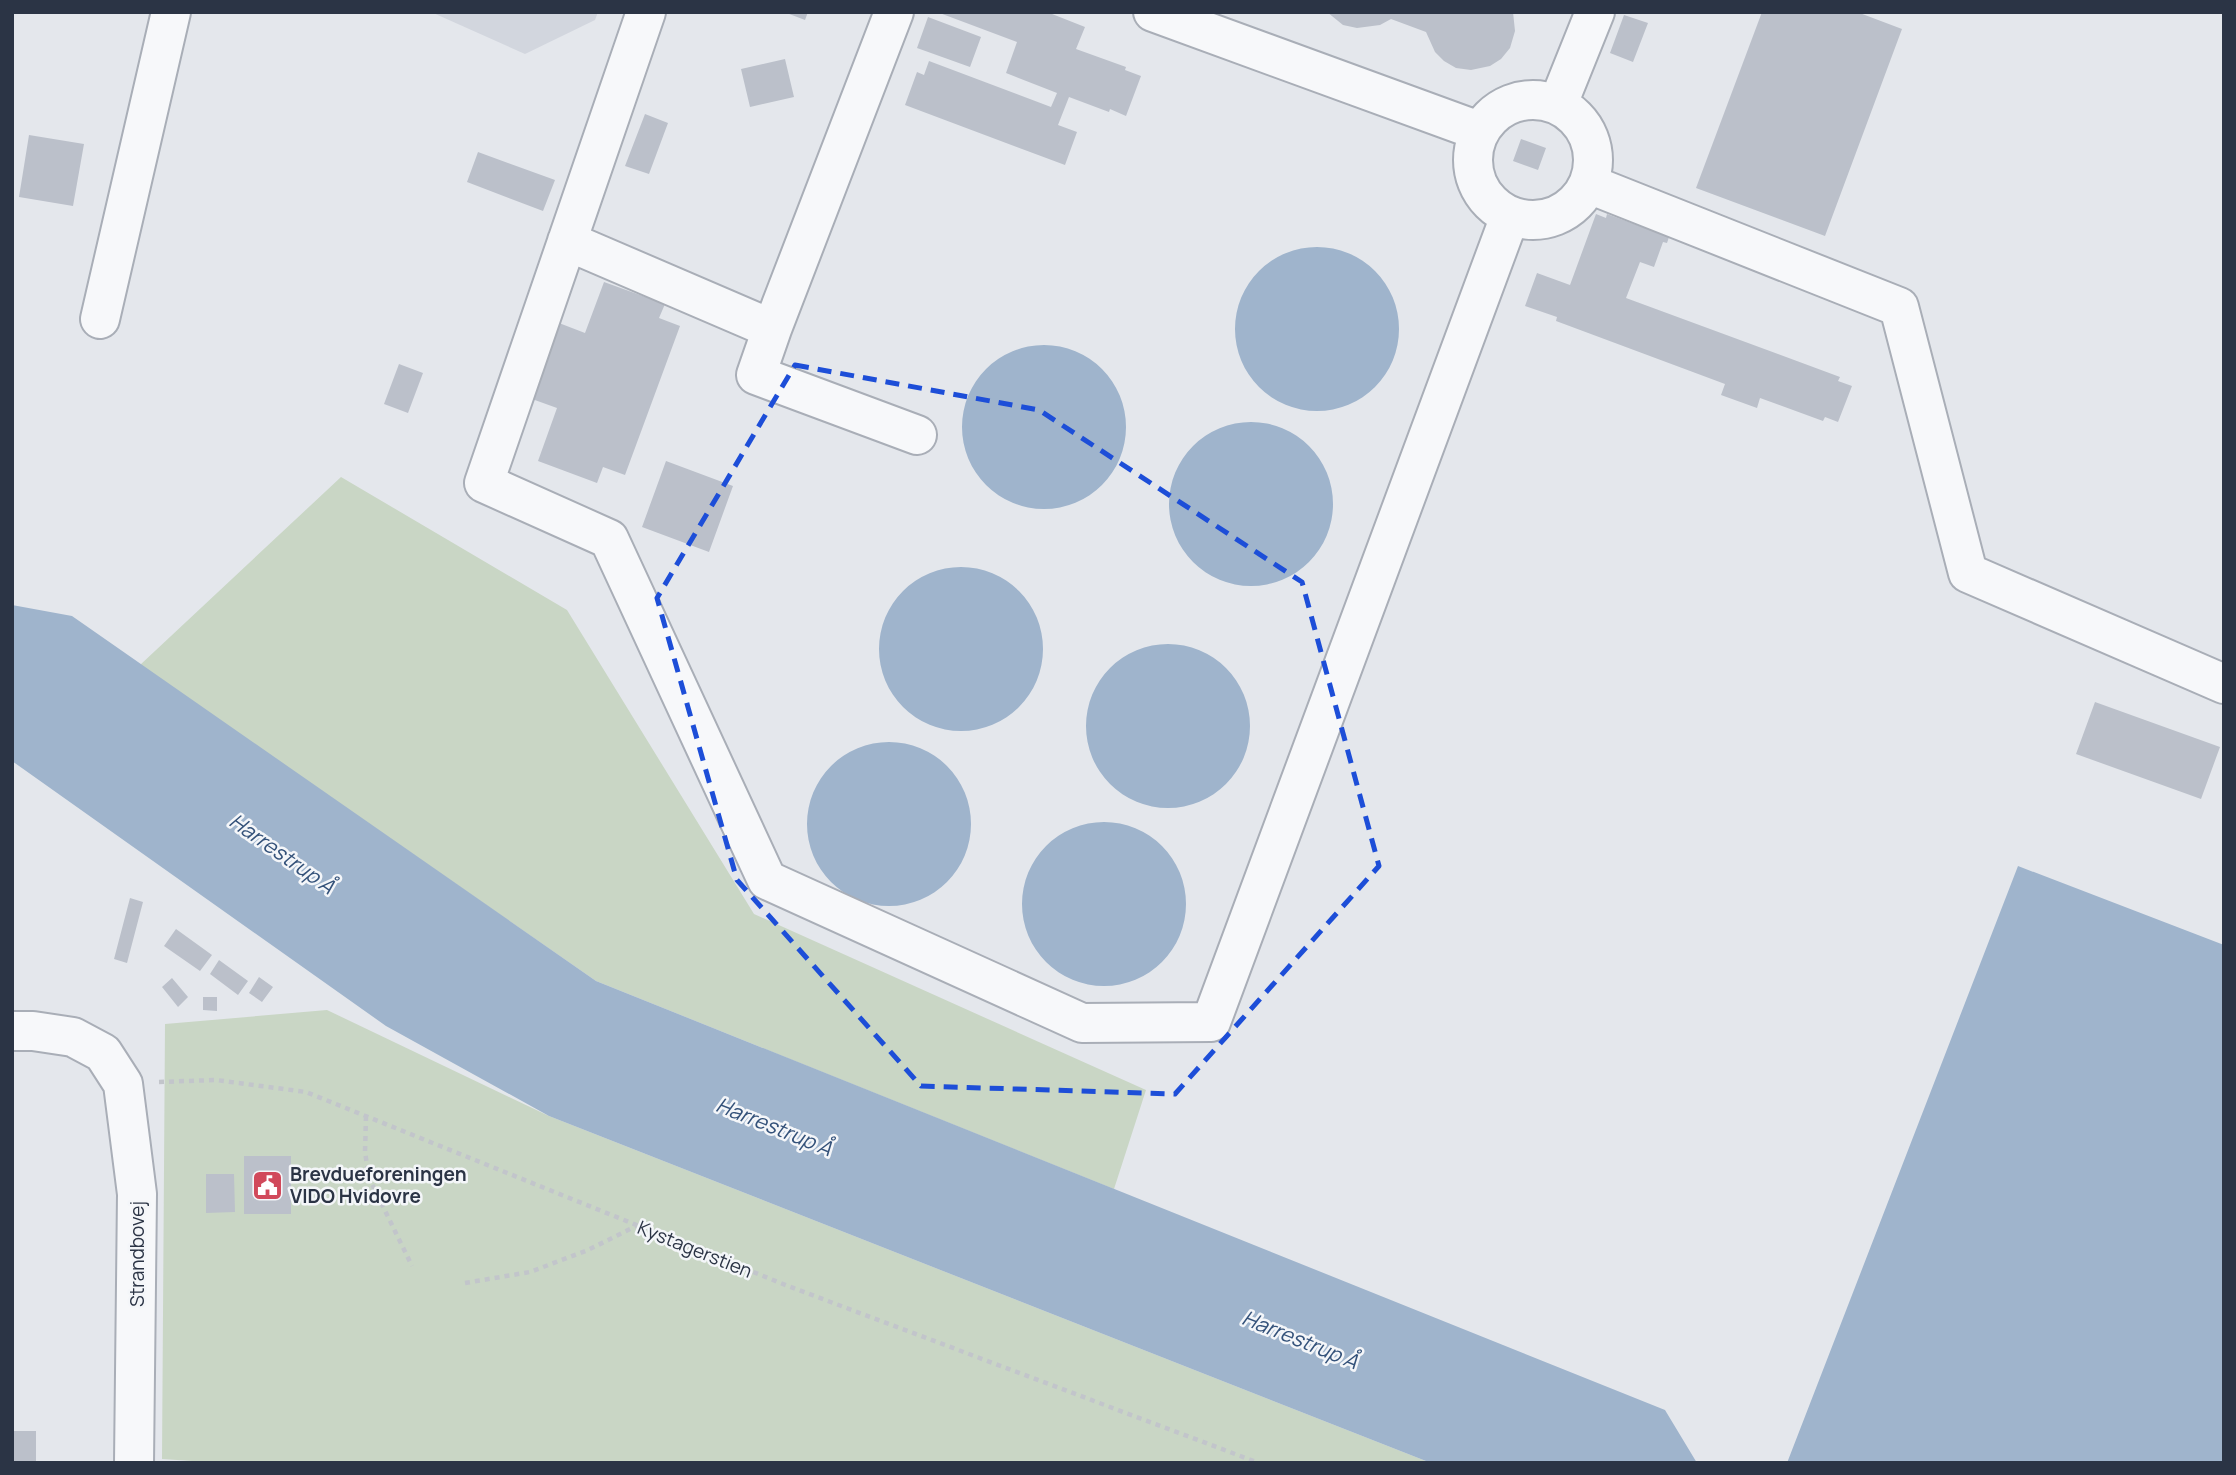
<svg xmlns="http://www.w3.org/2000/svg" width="2236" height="1475" viewBox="0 0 2236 1475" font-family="Manrope,sans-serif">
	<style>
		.built { fill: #d2d6de }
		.green { fill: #c9d6c5 }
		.water { fill: #9fb4cc }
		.building { fill: #bbc0ca }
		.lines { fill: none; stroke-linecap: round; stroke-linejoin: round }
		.minor-casing { stroke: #a9aeb7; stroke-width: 42 }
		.path { stroke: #c2c5cb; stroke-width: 4.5; stroke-dasharray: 5 5; stroke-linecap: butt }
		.minor { stroke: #f7f8fa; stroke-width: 38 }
		.marked { fill: none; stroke: #1d4ed8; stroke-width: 5; stroke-dasharray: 14 9; stroke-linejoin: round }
		.labels { text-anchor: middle; stroke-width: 5; stroke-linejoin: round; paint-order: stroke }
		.poi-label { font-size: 19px; font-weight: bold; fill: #2b3445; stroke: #f4f6f9; text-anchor: start }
		.street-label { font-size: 19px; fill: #2b3445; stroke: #f4f6f9 }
		.water-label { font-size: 21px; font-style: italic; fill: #34527a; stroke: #f4f6f9 }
	</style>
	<rect width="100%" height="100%" fill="#e4e7ec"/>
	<path class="built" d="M431 12H598L595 20 525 54Z"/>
	<path class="green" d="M341 477 567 610 754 914 1146 1090 1114 1189 596 981 140 665Z
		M327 1010 549 1116 1431 1463H222L162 1459 165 1024Z"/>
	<path class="water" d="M1235 329a82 82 0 1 1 164 0a82 82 0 1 1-164 0Z
		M962 427a82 82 0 1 1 164 0a82 82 0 1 1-164 0Z
		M1169 504a82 82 0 1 1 164 0a82 82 0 1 1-164 0Z
		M879 649a82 82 0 1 1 164 0a82 82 0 1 1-164 0Z
		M12 605 72 616 596 981 1665 1410 1697 1463H1431L549 1116 386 1026 12 761Z
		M1086 726a82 82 0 1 1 164 0a82 82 0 1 1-164 0Z
		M807 824a82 82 0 1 1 164 0a82 82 0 1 1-164 0Z
		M1022 904a82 82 0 1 1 164 0a82 82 0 1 1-164 0Z
		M2018 866 2224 945V1463H1787Z"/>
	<path class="building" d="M784 12H808L805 20Z
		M937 12H1047L1085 27 1076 49 1126 67 1125 70 1141 76 1126 116 1110 109 1109 112 1069 97 1058 125 1077 132 1065 165 905 105 917 72 924 75 929 61 1051 107 1057 93 1006 73 1017 42Z
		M1327 12H1513L1515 31 1510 48 1501 59 1490 66 1471 70 1456 68 1444 61 1435 52 1426 32 1391 19 1380 25 1357 28 1343 25Z
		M1762 12H1857L1902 29 1825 236 1696 188Z
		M1624 15 1648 23 1633 62 1610 53Z
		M928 17 981 37 970 67 917 48Z
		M785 59 794 97 750 107 741 69Z
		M645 114 668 123 649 174 625 166Z
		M29 135 84 144 73 206 19 197Z
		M1521 139 1546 148 1538 170 1513 161Z
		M478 152 555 180 543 211 467 182Z
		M1596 214 1606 218 1607 214 1669 237 1667 243 1663 242 1654 267 1640 262 1626 298 1840 377 1838 381 1852 386 1838 422 1825 417 1823 421 1760 398 1757 408 1721 395 1725 384 1556 321 1557 317 1525 306 1537 273 1570 285Z
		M604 282 665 304 659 318 680 326 625 475 603 467 597 483 538 461 557 408 532 399 559 323 585 333Z
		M399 364 423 373 408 413 384 404Z
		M666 461 733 486 709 552 642 527Z
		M2095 702 2220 747 2201 799 2076 754Z
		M130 898 143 902 127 963 114 959Z
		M176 929 212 955 200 971 164 946Z
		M219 960 248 981 238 995 210 974Z
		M259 977 273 987 262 1002 249 993Z
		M172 978 188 997 178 1007 162 987Z
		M203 997H217V1011L203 1010Z
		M244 1156H291V1214H244Z
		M206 1174H234L235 1212 206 1213Z
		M12 1431H36V1463H12Z"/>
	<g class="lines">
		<defs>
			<path id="minor" d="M646 12 484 483 609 539 767 880 1082 1023 1211 1022 1510 216
				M1153 12 1479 131
				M1473 160a60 60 0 1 1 120 0a60 60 0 1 1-120 0Z
				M1558 104 1595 12
				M1589 184 1899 307 1968 573 2224 684
				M567 241 772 329 894 12
				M100 319 171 12
				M772 329 756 375 917 435
				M12 1031H33L73 1037 103 1053 123 1084 137 1194 134 1463"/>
		</defs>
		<use href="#minor" class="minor-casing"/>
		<path class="path" d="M159 1082 216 1080 306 1092 788 1286 1259 1463
			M366 1116 365 1152 369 1178 412 1266
			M465 1283 530 1272 588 1250 636 1226"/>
		<use href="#minor" class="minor"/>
	</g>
	<path class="marked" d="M795 365 1039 410 1302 582 1379 866 1175 1094 921 1086 737 880 657 598Z"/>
	<defs>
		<symbol id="civic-square" viewBox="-11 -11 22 22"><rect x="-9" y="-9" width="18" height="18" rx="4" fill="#d1495b" stroke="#f4f6f9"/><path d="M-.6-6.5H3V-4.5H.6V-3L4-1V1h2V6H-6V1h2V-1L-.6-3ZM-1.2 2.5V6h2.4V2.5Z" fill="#fff"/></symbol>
	</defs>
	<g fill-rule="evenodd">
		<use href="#civic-square" x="250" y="1168" width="35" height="35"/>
	</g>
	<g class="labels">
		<g class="poi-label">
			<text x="290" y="1181">Brevdueforeningen<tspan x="290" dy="22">VIDO Hvidovre</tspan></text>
		</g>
		<g class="street-label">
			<text transform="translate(695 1249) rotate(22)" y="7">Kystagerstien</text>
			<text transform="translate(137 1254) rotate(-90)" y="7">Strandbovej</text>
		</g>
		<g class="water-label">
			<text transform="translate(282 854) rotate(35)" y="7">Harrestrup Å</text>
			<text transform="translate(774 1127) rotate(22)" y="7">Harrestrup Å</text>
			<text transform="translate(1300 1340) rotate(22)" y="7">Harrestrup Å</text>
		</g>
	</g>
	<rect width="2236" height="1475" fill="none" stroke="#2b3445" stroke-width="28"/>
</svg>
